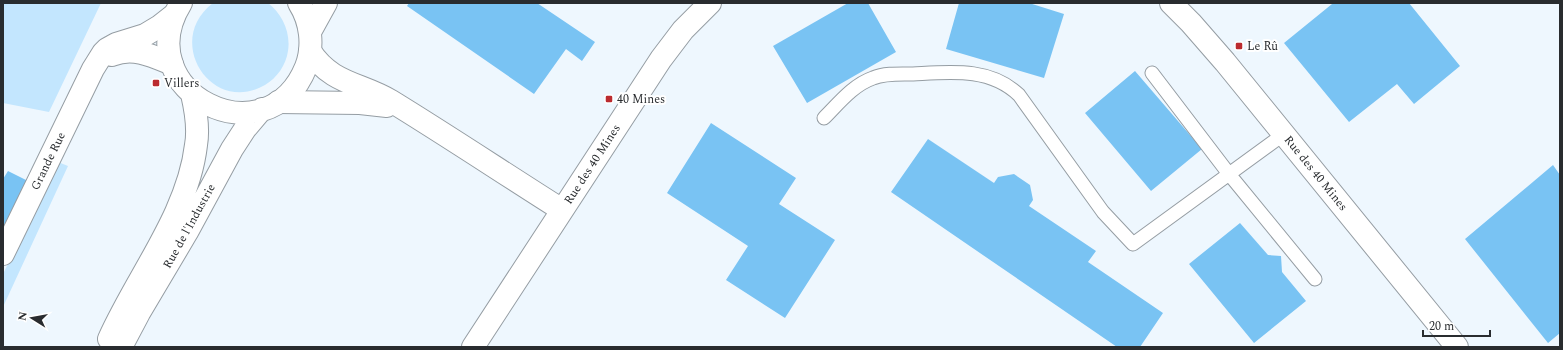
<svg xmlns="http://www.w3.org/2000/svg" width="1563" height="350" viewBox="0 0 1563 350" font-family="Spectral,serif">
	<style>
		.green { fill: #c3e6fe }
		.building { fill: #79c3f3 }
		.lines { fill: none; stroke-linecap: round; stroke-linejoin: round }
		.service-casing { stroke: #959da3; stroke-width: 15 }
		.minor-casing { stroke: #959da3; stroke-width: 24 }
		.tertiary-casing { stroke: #959da3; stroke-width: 24 }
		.service { stroke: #fff; stroke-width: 13 }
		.minor { stroke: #fff; stroke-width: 22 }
		.tertiary { stroke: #fff; stroke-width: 22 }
		.poi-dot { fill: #bb2b2f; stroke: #fff; stroke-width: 1.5 }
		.labels { text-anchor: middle; stroke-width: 4; stroke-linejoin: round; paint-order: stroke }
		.poi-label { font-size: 12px; fill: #292c2f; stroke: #fff; text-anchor: start }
		.street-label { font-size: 12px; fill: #292c2f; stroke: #fff }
	</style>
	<rect width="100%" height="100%" fill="#eef7fe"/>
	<path class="green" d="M3 3H101L49 112 3 103Z
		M213 3H268C282 14 291 32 288 51 286 65 277 78 265 85 212 116 163 41 213 3Z
		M58 162 68 166 3 307V274Z"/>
	<path class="building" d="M409 3H537L595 42 582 61 566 49 534 94 407 6Z
		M848 3H868L896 52 807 103 773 46Z
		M959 3H1029L1064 14 1044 78 946 49Z
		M1331 3H1409L1460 66 1414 104 1397 84 1349 122 1284 43 1332 4Z
		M1135 71 1202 149 1151 191 1085 113Z
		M711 123 796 178 779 204 835 240 785 318 726 280 748 246 667 193Z
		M928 139 994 183 998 177 1014 174 1030 185 1033 200 1029 206 1096 251 1088 262 1163 313 1140 347H1117L891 192Z
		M1553 165 1560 175V333L1548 343 1465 239Z
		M8 171 30 182 3 239V179Z
		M1240 223 1268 255 1281 256 1282 272 1306 301 1254 343 1189 264Z"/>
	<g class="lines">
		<defs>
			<path id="service" d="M1152 73 1229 174 1315 279
				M824 118C839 103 853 85 873 78 885 73 900 74 913 74 950 72 990 67 1019 95L1103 212 1133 244 1284 134"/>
			<path id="minor" d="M1171 3 1191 23 1225 62 1457 347
				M310 51C331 84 361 83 391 101 448 136 505 174 562 210
				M112 55C133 46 153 56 172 64
				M278 102 360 103 387 106
				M3 254 93 69 103 53 107 49 116 44 145 35 160 26 174 15
				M473 347 661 59 683 30 710 3"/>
			<path id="tertiary" d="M181 3C126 92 267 163 306 67 314 46 311 22 299 3
				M310 32 326 3
				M109 339C137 276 188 214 196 145 199 128 196 111 192 94
				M121 347 139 313 187 232 232 149 245 129 262 109"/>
		</defs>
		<use href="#service" class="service-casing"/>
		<use href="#minor" class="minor-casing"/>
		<use href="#tertiary" class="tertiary-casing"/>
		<use href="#service" class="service"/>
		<use href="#minor" class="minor"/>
		<use href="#tertiary" class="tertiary"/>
	</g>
	<g class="poi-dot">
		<rect x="1235" y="42" width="8" height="8" rx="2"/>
		<rect x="152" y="79" width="8" height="8" rx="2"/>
		<rect x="605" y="95" width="8" height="8" rx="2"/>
	</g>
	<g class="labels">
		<g class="poi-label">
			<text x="1247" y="50">Le Rû</text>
			<text x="164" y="87">Villers</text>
			<text x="617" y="103">40 Mines</text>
		</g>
		<g class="street-label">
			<text transform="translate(48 161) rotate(-64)" y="4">Grande Rue</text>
			<text transform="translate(592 164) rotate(-57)" y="4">Rue des 40 Mines</text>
			<text transform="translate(1316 173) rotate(51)" y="4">Rue des 40 Mines</text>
			<text transform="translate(189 226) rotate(-61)" y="4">Rue de l'Industrie</text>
		</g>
	</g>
	<rect width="1563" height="350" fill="none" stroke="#292c2f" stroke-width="8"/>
	<g transform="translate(32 318) rotate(281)" stroke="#ffffff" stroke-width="3" paint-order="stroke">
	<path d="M0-3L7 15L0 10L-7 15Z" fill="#292c2f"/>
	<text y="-6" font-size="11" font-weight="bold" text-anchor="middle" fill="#292c2f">N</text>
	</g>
	<path d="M1423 330v6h67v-6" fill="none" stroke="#292c2f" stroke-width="2"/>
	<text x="1429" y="330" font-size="12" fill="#292c2f" stroke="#ffffff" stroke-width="3" paint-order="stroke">20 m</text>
</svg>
